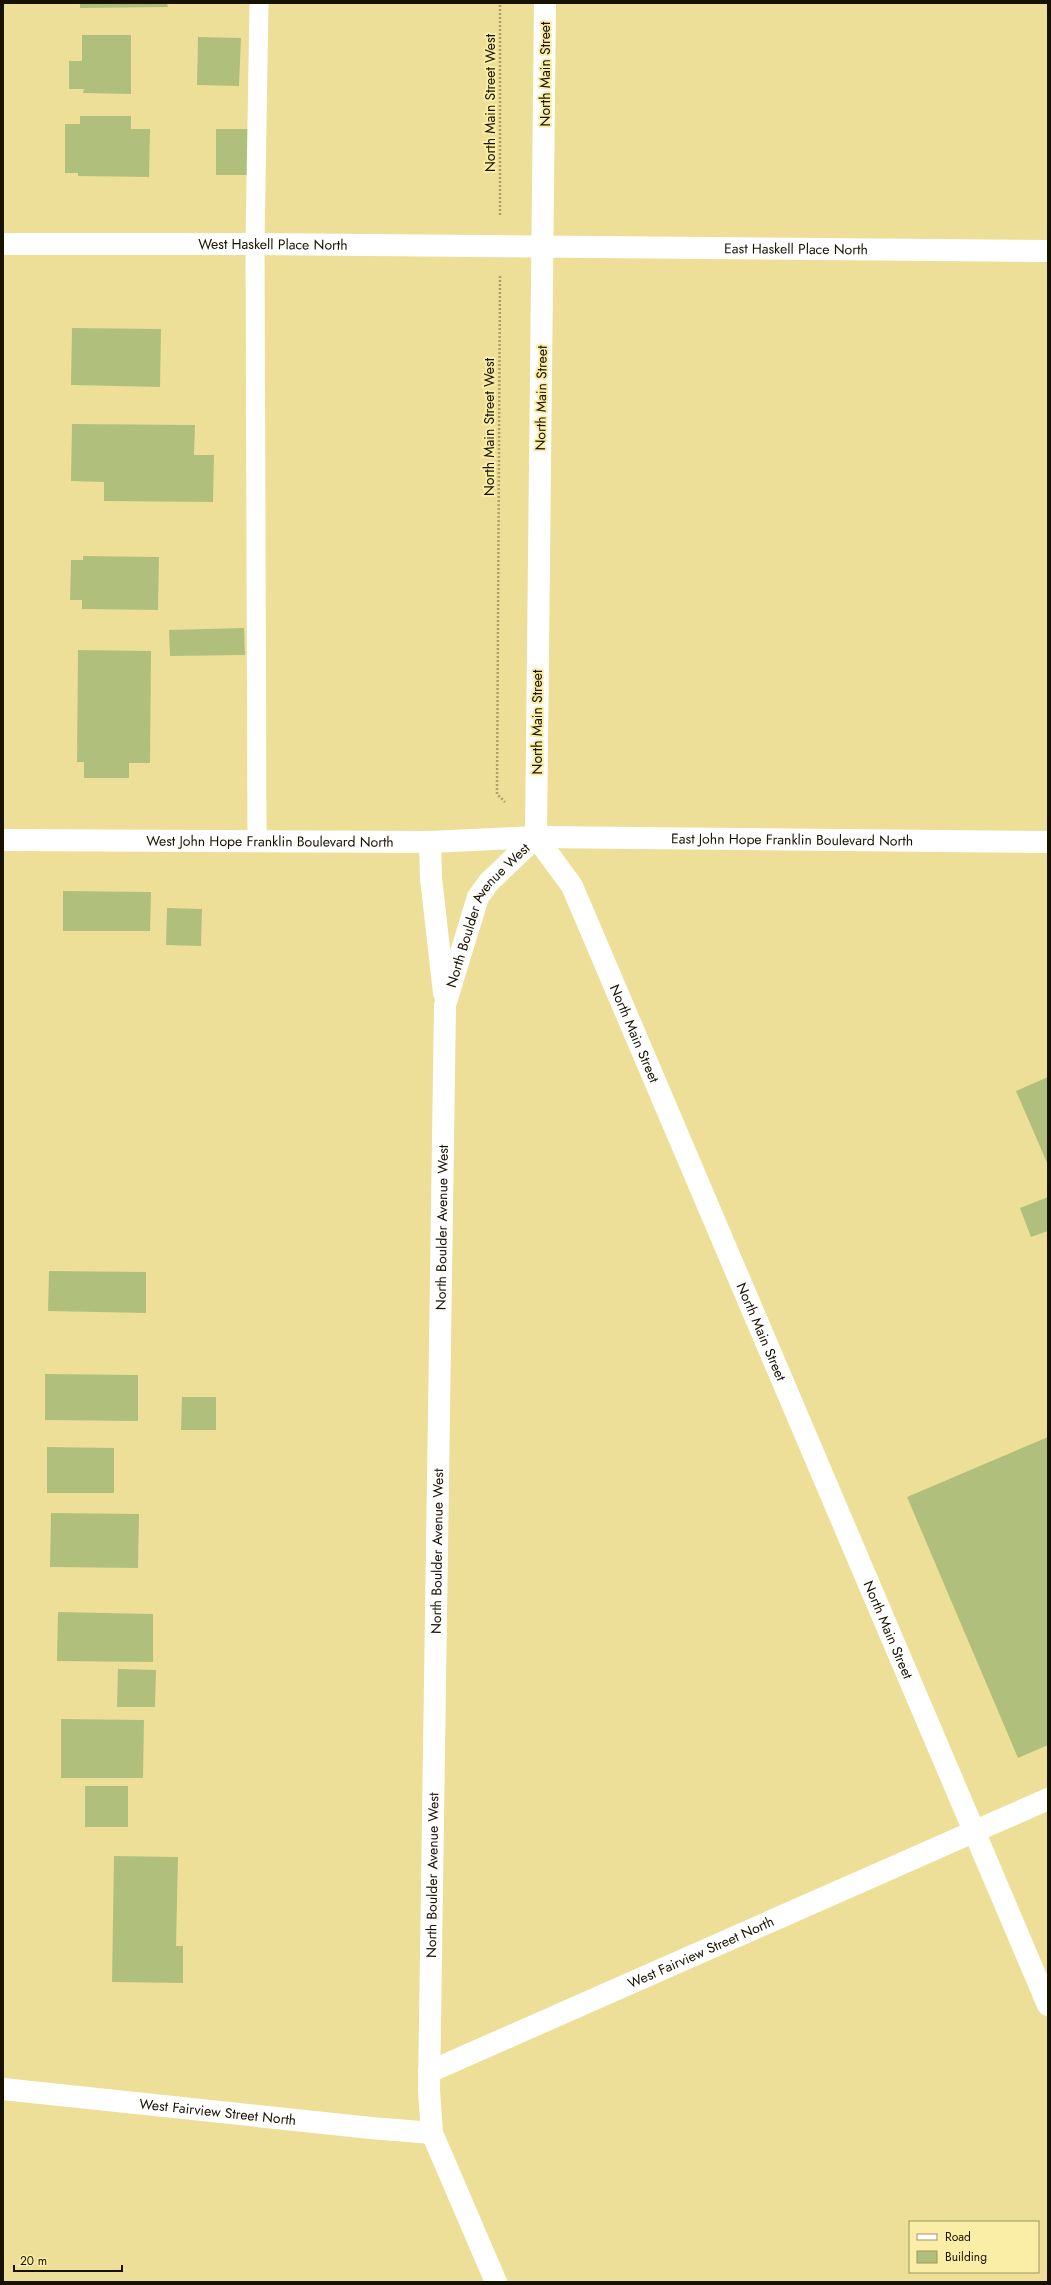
<svg xmlns="http://www.w3.org/2000/svg" width="1051" height="2285" viewBox="0 0 1051 2285" font-family="Jost,sans-serif">
	<style>
		.building { fill: #b0c07c }
		.lines { fill: none; stroke-linecap: round; stroke-linejoin: round }
		.path { stroke: #aca06a; stroke-width: 2.5; stroke-dasharray: 2 2; stroke-linecap: butt }
		.service { stroke: #fff; stroke-width: 19 }
		.minor { stroke: #fff; stroke-width: 22 }
		.tertiary { stroke: #fff; stroke-width: 22 }
		.labels { text-anchor: middle; stroke-width: 4; stroke-linejoin: round; paint-order: stroke }
		.street-label { font-size: 14px; fill: #171100; stroke: #faeda5 }
	</style>
	<rect width="100%" height="100%" fill="#eddf98"/>
	<path class="building" d="M80 3H167L168 7 80 8Z
		M82 35H131V94L83 93 84 89H69V61H82Z
		M198 37 241 38 239 86 197 85Z
		M80 116H131V129H150L149 177 78 176V173H65V124H80Z
		M216 129H253V175H216Z
		M72 328 161 329 160 387 71 385Z
		M72 424 195 425 194 455H214L213 502 104 501V482L71 481Z
		M83 556 159 557 158 610 82 609V600H70L71 560H83Z
		M244 628 245 655 170 656 169 630Z
		M78 650 151 651 150 763H129V778H84V762H77Z
		M63 891 151 892 150 931H63Z
		M167 908 202 909 201 946 166 945Z
		M1048 1077V1165L1016 1091Z
		M1048 1197V1231L1031 1237 1020 1208Z
		M49 1271 146 1272V1313L48 1311Z
		M45 1374 138 1375V1421L45 1420Z
		M182 1397H216V1430H181Z
		M1048 1437V1745L1018 1758 907 1497Z
		M47 1447 114 1448V1493H47Z
		M51 1513 139 1514 138 1568 50 1567Z
		M58 1612 153 1614V1662L57 1661Z
		M118 1669 156 1670 155 1707H117Z
		M61 1719 144 1720 143 1778H61Z
		M85 1786H128V1827H85Z
		M114 1856 178 1857 176 1946H183V1983L112 1982Z"/>
	<g class="lines">
		<path class="path" d="M500 215V3
			M500 276 497 794 505 802"/>
		<path class="service" d="M257 840 255 244 259 3"/>
		<g class="minor">
			<path id="s1" d="M3 244H255L1048 251"/>
			<path id="s2" d="M3 840 430 842"/>
			<path id="s3" d="M429 2072 1048 1799"/>
		</g>
		<g class="tertiary">
			<path id="s4" d="M545 3 536 837 572 886 1048 2005"/>
			<path id="s5" d="M444 993 431 878 430 842 536 837 1048 842"/>
			<path id="s6" d="M3 2089 371 2128 432 2133"/>
			<path id="s7" d="M496 2282 432 2133 429 2090 445 1005 478 897 489 882 536 837"/>
		</g>
	</g>
	<g class="labels">
		<g class="street-label">
			<text transform="translate(545 74) rotate(-90)" y="5">North Main Street</text>
			<text transform="translate(490 103) rotate(-90)" y="5">North Main Street West</text>
			<text dy="5" stroke="none"><textPath href="#s1" startOffset="270">West Haskell Place North</textPath></text>
			<text dy="5" stroke="none"><textPath href="#s1" startOffset="793">East Haskell Place North</textPath></text>
			<text transform="translate(541 398) rotate(-89)" y="5">North Main Street</text>
			<text transform="translate(489 427) rotate(-90)" y="5">North Main Street West</text>
			<text transform="translate(537 722) rotate(-90)" y="5">North Main Street</text>
			<text dy="5" stroke="none"><textPath href="#s5" startOffset="514">East John Hope Franklin Boulevard North</textPath></text>
			<text dy="5" stroke="none"><textPath href="#s2" startOffset="267">West John Hope Franklin Boulevard North</textPath></text>
			<text dy="5" stroke="none"><textPath href="#s7" startOffset="1392">North Boulder Avenue West</textPath></text>
			<text dy="5" stroke="none"><textPath href="#s4" startOffset="1055">North Main Street</textPath></text>
			<text dy="5" stroke="none"><textPath href="#s7" startOffset="1068">North Boulder Avenue West</textPath></text>
			<text dy="5" stroke="none"><textPath href="#s4" startOffset="1379">North Main Street</textPath></text>
			<text dy="5" stroke="none"><textPath href="#s7" startOffset="744">North Boulder Avenue West</textPath></text>
			<text dy="5" stroke="none"><textPath href="#s4" startOffset="1703">North Main Street</textPath></text>
			<text dy="5" stroke="none"><textPath href="#s7" startOffset="420">North Boulder Avenue West</textPath></text>
			<text dy="5" stroke="none"><textPath href="#s3" startOffset="297">West Fairview Street North</textPath></text>
			<text dy="5" stroke="none"><textPath href="#s6" startOffset="216">West Fairview Street North</textPath></text>
		</g>
	</g>
	<rect width="1051" height="2285" fill="none" stroke="#171100" stroke-width="8"/>
	<rect x="909" y="2221" width="130" height="52" fill="#faeda5" stroke="#9f9563"/>
	<rect x="917" y="2234" width="20" height="6" fill="#ffffff" stroke="#9f9563"/>
	<text x="945" y="2241" font-size="12" fill="#171100">Road</text>
	<rect x="917" y="2251" width="20" height="12" fill="#b0c07c" stroke="#9f9563"/>
	<text x="945" y="2261" font-size="12" fill="#171100">Building</text>
	<path d="M14 2265v6h108v-6" fill="none" stroke="#171100" stroke-width="2"/>
	<text x="20" y="2265" font-size="12" fill="#171100" stroke="#faeda5" stroke-width="3" paint-order="stroke">20 m</text>
</svg>
